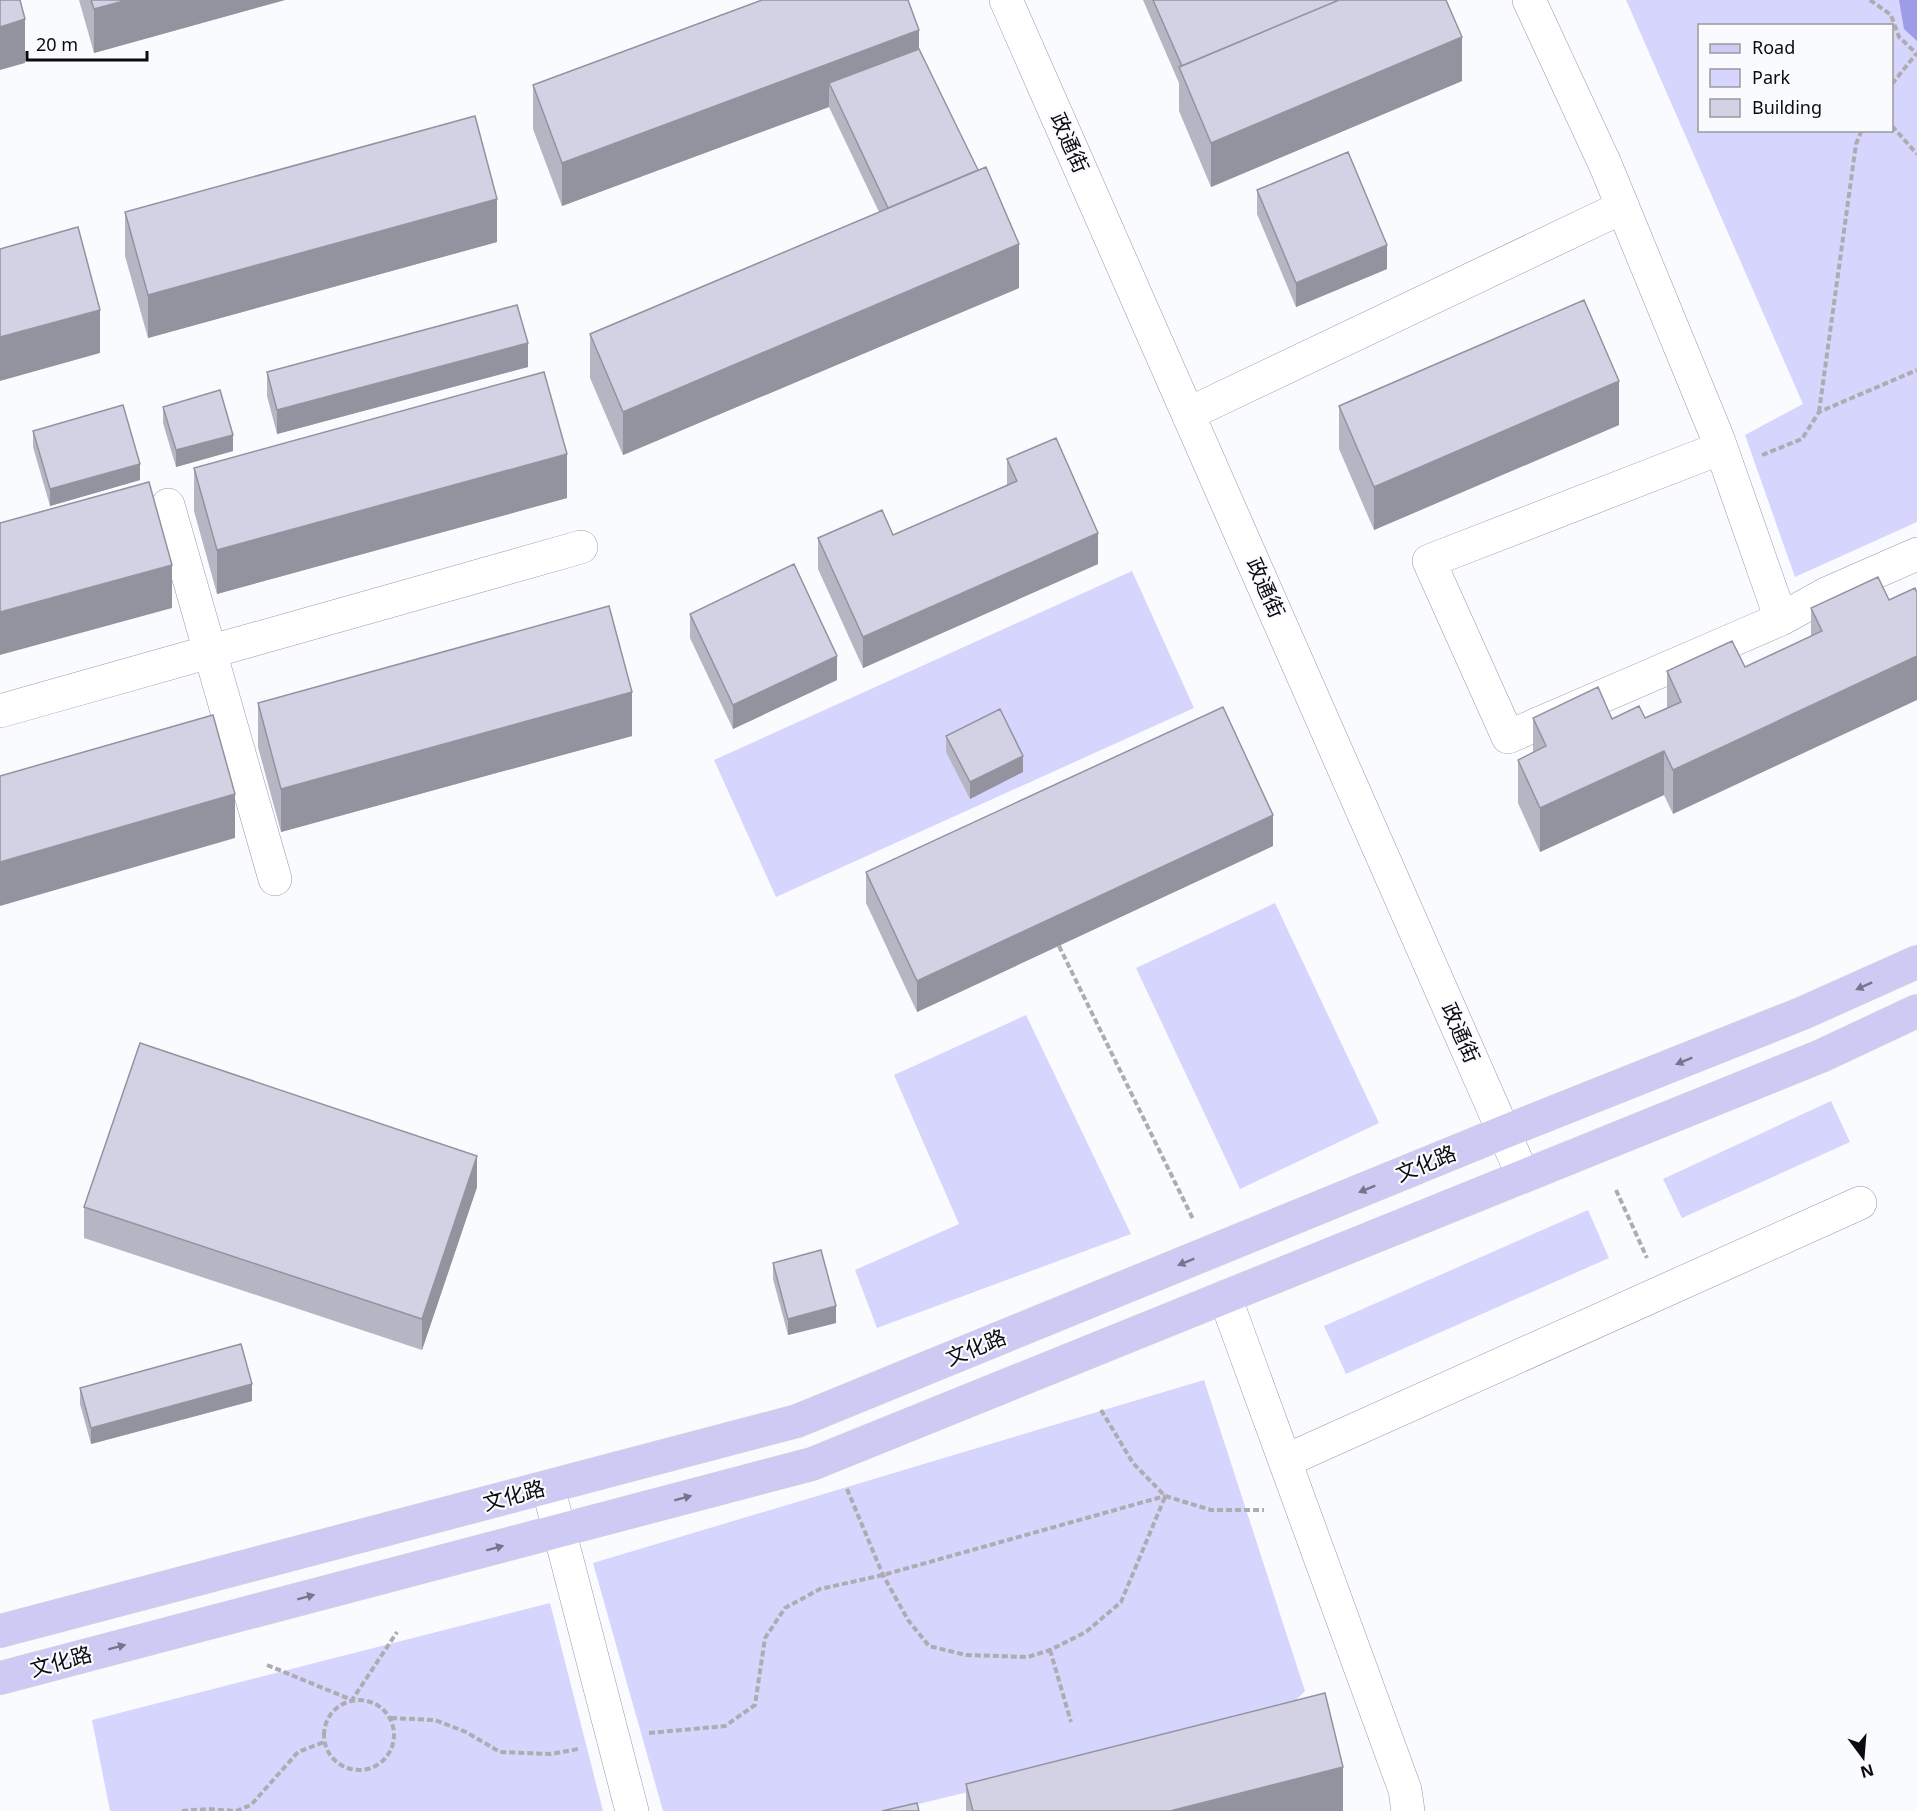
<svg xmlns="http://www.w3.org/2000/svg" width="1917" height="1811" viewBox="0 0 1917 1811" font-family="'Noto Sans','Noto Sans SC',sans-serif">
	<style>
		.green { fill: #d5d5fd; fill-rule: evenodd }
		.water { fill: #9f9ce7 }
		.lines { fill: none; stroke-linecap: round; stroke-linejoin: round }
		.minor-casing { stroke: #9898a9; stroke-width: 34 }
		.major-casing { stroke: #d8d8d9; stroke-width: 34 }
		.path { stroke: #adadb1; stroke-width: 4; stroke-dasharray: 6 3; stroke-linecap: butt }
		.minor { stroke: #fff; stroke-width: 33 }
		.major { stroke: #cdcbf4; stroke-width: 33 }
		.wall { fill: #b5b5c4 }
		.shaded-wall { fill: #9393a0 }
		.building { fill: #d2d2e4; stroke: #9393a0; stroke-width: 1.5 }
		.oneway { fill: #76758e }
		.labels { text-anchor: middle; stroke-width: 4.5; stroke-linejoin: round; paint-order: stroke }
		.street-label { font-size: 21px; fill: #0b0b11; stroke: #fafbfe }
	</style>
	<rect width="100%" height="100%" fill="#fafbfe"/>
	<path class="green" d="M1626 0H1917V522L1795 577 1745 435 1803 404ZM1700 26H1892V130H1700Z
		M1132 571 1194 708 776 897 714 760Z
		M1275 903 1379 1123 1240 1189 1136 968Z
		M1026 1015 1131 1234 877 1328 855 1270 959 1224 894 1075Z
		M1831 1101 1850 1142 1682 1218 1663 1179Z
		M1588 1210 1609 1258 1346 1374 1324 1326Z
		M1204 1380 1305 1691 1280 1716 890 1811H663L593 1563Z
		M550 1603 603 1811H110L92 1720Z"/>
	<path class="water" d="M1899 0H1917V41L1904 29Z"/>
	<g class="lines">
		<defs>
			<path id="minor" d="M1006 0 1523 1176
				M1529 0 1605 164 1718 439 1781 619 1828 593 1917 554
				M1188 414 1623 207
				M1721 448 1429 561 1508 737 1781 619
				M168 505 275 879
				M0 711 581 547
				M1225 1297 1405 1790 1408 1811
				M1285 1461 1860 1203
				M548 1487 632 1811"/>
			<path id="major" d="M0 1631 797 1421 1504 1132 1803 1013 1917 962
				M0 1678 812 1464 1821 1056 1917 1011"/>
		</defs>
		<use href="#minor" class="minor-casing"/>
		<use href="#major" class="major-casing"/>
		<path class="path" d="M1870 0 1891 15 1899 37 1917 54
			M1892 84 1916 54
			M1892 126 1917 154
			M1819 412 1856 144 1862 130
			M1762 455 1802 439 1819 412 1917 370
			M1059 946 1193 1219
			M1616 1190 1647 1258
			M1101 1410 1133 1463 1165 1496 1211 1510H1264
			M847 1489 883 1575 908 1620 929 1646 966 1655 1028 1657 1050 1650 1086 1632 1121 1602 1165 1497
			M1050 1650 1071 1722
			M267 1665 352 1700 397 1632
			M324 1735a35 35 0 1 1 70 0a35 35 0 1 1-70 0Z
			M391 1718 435 1720 466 1732 500 1752 551 1754 578 1749
			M649 1733 725 1726 755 1705 765 1638 785 1608 820 1589 883 1575 1165 1496
			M182 1811 208 1809 236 1811 251 1805 298 1752 324 1742"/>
		<use href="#minor" class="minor"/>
		<use href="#major" class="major"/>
	</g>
	<path class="wall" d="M79 0H285L94 53Z
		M1143 0H1446L1462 81 1211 187 1179 111V83Z
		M919 50 1019 288 623 455 590 378V334L879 212 829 107 562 206 533 129V85Z
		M1257 190 1387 269 1296 307 1257 214Z
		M125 212 497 242 148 338 125 256Z
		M528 367 277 434 267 396V372Z
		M1339 406 1619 425 1374 530 1339 449Z
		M163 407 233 451 176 467 163 423Z
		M33 431 140 480 50 506 33 447Z
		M1007 459 1098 564 863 668 818 569V538L893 535 1007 485Z
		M194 468 567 498 217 594 194 511Z
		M1878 577 1673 814 1664 795 1540 852 1518 803V760L1533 752V718H1645L1667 708V671L1745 667 1811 637V608Z
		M690 614 837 680 733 729 690 638Z
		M258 703 632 736 281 832 258 747Z
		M946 736 1023 772 970 799 946 752Z
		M1273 846 917 1012 866 903V872Z
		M477 1187 422 1350 84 1238V1207Z
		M773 1263 836 1323 788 1335 773 1279Z
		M80 1388 252 1401 91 1444 80 1404Z
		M966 1784 1343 1811H966Z"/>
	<path class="shaded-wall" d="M127 0H285L94 53V9Z
		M25 19V63L0 70V27Z
		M919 30V73L829 83V107L562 206V163Z
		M1462 37V81L1211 187V143Z
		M497 199V242L148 338V295Z
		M1019 244V288L623 455V412Z
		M1387 245V269L1296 307V283Z
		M100 310V353L0 381V337Z
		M528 343V367L277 434V410Z
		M1619 381V425L1374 530V487Z
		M233 435V451L176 467V450Z
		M567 454V498L217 594V550Z
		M140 464V480L50 506V489Z
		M1098 533V564L863 668V637Z
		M172 565V608L0 655V612Z
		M837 656V680L733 729V705Z
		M1917 656V700L1673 814V770Z
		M632 692V736L281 832V789Z
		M1664 751V795L1540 852V808Z
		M1023 756V772L970 799V782Z
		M235 794V838L0 906V862Z
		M1273 815V846L917 1012V981Z
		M477 1156V1187L422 1350V1319Z
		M836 1306V1323L788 1335V1319Z
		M252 1384V1401L91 1444V1428Z
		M1343 1767V1811H1170Z"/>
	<path class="building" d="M0 0H20L25 19 0 27Z
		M91 0H127L94 9Z
		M762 0H908L919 30 562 163 533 85Z
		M1153 0H1339L1182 66Z
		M1339 0H1446L1462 37 1211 143 1179 67Z
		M919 49 978 170 888 208 829 83Z
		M475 116 497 199 148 295 125 212Z
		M1348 152 1387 245 1296 283 1257 190Z
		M986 167 1019 244 623 412 590 334Z
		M78 227 100 310 0 337V249Z
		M1584 300 1619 381 1374 487 1339 406Z
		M517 305 528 343 277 410 267 372Z
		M544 372 567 454 217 550 194 468Z
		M220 390 233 435 176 450 163 407Z
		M123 405 140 464 50 489 33 431Z
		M1056 438 1098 533 863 637 818 538 882 510 893 535 1017 481 1007 459Z
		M149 482 172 565 0 612V523Z
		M794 564 837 656 733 705 690 614Z
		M1878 577 1889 600 1915 588 1917 593V656L1673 770 1664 751 1540 808 1518 760 1546 746 1533 718 1598 687 1612 719 1639 706 1645 718 1681 702 1667 671 1732 641 1745 667 1822 631 1811 608Z
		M609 606 632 692 281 789 258 703Z
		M1223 707 1273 815 917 981 866 872Z
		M1000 709 1023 756 970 782 946 736Z
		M213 715 235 794 0 862V776Z
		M140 1043 477 1156 422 1319 84 1207Z
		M821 1250 836 1306 788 1319 773 1263Z
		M241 1344 252 1384 91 1428 80 1388Z
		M1325 1693 1343 1767 1170 1811H973L966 1784Z
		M917 1803 919 1811H882Z"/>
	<defs><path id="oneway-solid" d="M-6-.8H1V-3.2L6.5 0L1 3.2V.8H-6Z" transform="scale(1.5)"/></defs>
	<g class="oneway">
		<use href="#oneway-solid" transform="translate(1864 986) rotate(156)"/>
		<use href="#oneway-solid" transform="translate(1684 1061) rotate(158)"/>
		<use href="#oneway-solid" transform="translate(1367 1189) rotate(158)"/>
		<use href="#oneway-solid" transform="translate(1186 1262) rotate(158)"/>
		<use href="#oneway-solid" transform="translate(683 1498) rotate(-15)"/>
		<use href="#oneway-solid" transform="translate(495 1548) rotate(-15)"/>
		<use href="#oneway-solid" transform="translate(306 1597) rotate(-15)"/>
		<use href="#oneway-solid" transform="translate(117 1647) rotate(-15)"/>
	</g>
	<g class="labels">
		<g class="street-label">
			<text transform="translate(1069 143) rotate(66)" y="7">政通街</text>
			<text transform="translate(1265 588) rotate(66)" y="7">政通街</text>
			<text transform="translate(1460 1033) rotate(66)" y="7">政通街</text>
			<text transform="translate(1426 1164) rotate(-22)" y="7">文化路</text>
			<text transform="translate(976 1348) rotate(-22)" y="7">文化路</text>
			<text transform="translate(514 1496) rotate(-15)" y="7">文化路</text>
			<text transform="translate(61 1662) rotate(-15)" y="7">文化路</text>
		</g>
	</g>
	<rect x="1698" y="24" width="195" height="108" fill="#fafbfe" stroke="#9a9b9f" stroke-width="1.5"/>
	<rect x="1710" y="44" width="30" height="9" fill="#cdcbf4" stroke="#9a9b9f" stroke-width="1.5"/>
	<text x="1752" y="54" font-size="18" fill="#0b0b11">Road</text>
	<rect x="1710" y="69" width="30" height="18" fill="#d5d5fd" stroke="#9a9b9f" stroke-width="1.5"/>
	<text x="1752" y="84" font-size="18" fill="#0b0b11">Park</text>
	<rect x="1710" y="99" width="30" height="18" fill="#d2d2e4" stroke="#9a9b9f" stroke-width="1.5"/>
	<text x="1752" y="114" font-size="18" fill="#0b0b11">Building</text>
	<g transform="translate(1863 1757) rotate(164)" stroke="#fafbfe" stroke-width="4.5" paint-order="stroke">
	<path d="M0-4.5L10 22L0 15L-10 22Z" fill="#0b0b11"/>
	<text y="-9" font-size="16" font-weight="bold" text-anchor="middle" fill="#0b0b11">N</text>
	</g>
	<path d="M27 51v9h120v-9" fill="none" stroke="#0b0b11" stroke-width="3"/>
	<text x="36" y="51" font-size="18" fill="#0b0b11" stroke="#fafbfe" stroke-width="4.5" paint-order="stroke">20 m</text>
</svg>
